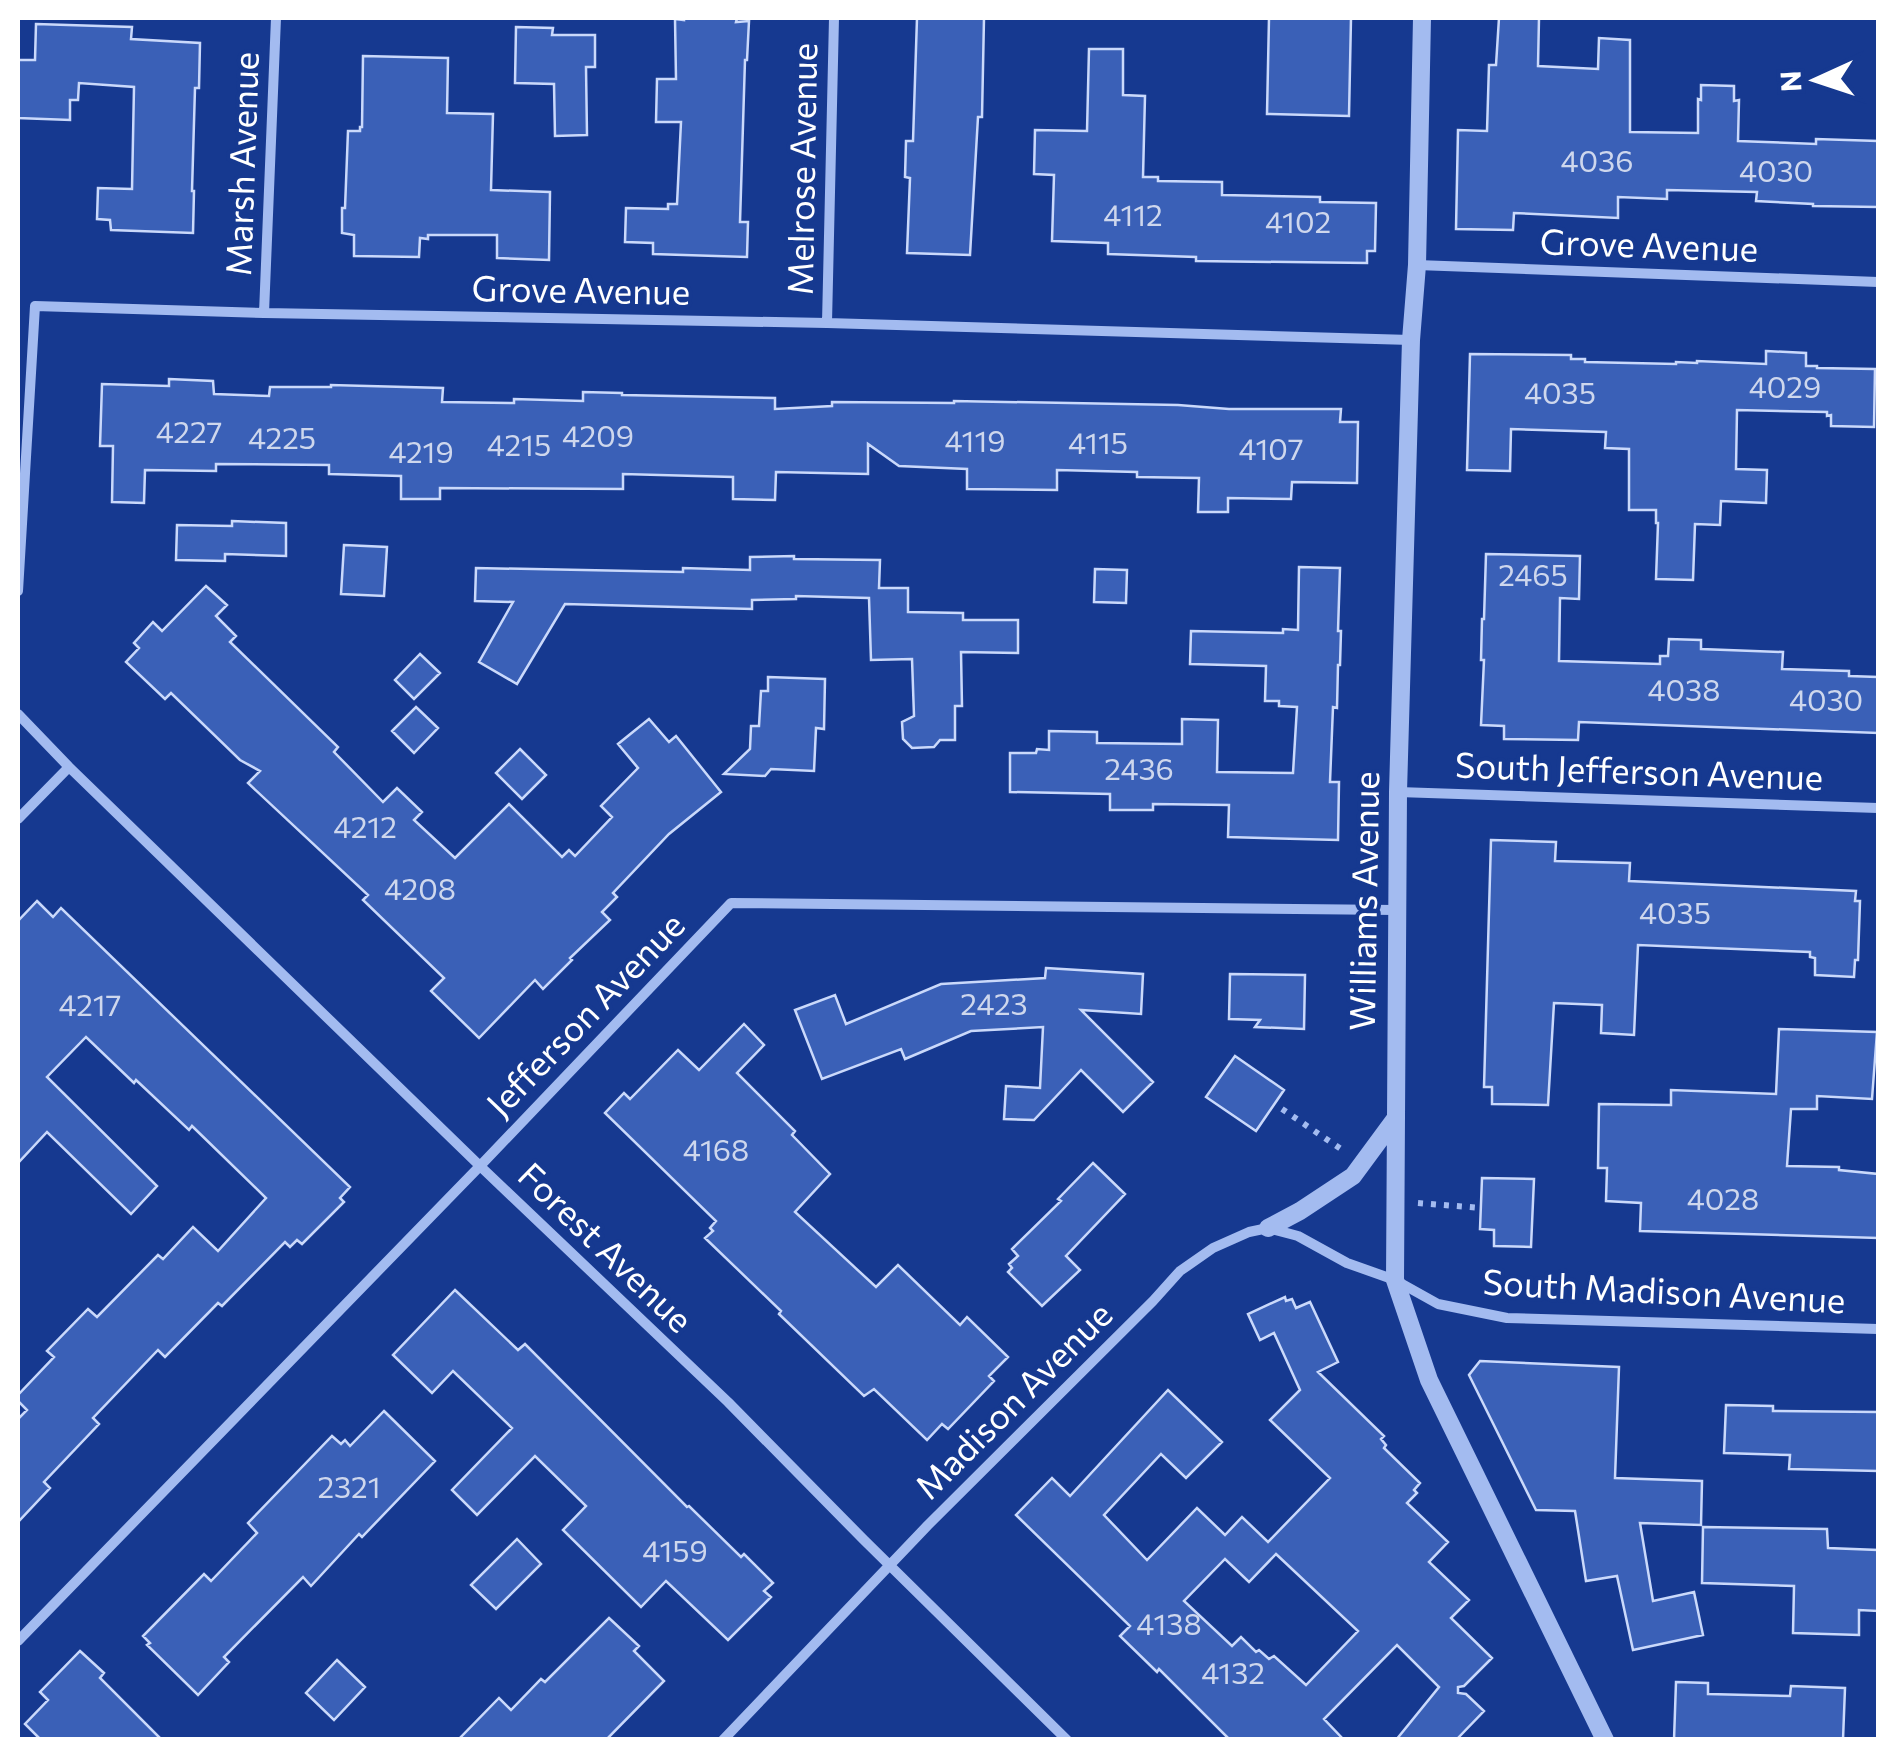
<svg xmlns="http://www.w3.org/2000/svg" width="1896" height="1757" viewBox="0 0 1896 1757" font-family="Commissioner,sans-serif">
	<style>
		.building { fill: #3a60b7; stroke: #cad9fb; stroke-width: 2.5; fill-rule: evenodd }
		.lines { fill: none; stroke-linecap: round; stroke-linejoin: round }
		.path { stroke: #a3bbf0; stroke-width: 6; stroke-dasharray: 5 8; stroke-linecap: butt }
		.minor { stroke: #a3bbf0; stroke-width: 10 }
		.tertiary { stroke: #a3bbf0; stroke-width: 18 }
		.labels { text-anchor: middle; stroke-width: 8; stroke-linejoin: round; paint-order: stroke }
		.number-label { font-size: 30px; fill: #ced7ed }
		.street-label { font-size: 35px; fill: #fff; stroke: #163990 }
	</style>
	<rect width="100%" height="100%" fill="#163990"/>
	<path class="building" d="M684 18H737L736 22 749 21 747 60H745L740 222H748L747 257 653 254V243L625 242 626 208 668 209V204H677L681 122H656L657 79H676L675 19 684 20Z
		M917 18H984L982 117H978L970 255 907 253 910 178 905 177 906 141H913Z
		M1269 18H1351L1349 116 1267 114Z
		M1499 18H1539L1538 66 1598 69 1599 38 1630 40V132L1698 133V99L1701 100V85L1734 86V101L1739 100 1738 141 1816 144V139L1878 141V207L1813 206V204L1756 201 1757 192 1667 190V199L1618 197V218L1514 213 1513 230 1456 229 1458 130 1487 131 1489 65H1496Z
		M36 24 132 27 131 39 200 43 199 88H195L192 191H194L193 233 111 230 110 220 97 219 98 188 132 189 134 87 79 83 78 100H70V120L18 118V60H35Z
		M516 27 553 28 552 35H595V67H586L587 135 555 136 554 84 515 83Z
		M1089 49H1123V95L1145 96 1143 177H1158V181L1222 182V195L1320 197V202L1376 203 1375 251H1367V263L1196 261V257L1108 254V243L1052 241 1054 175 1034 174 1035 130 1087 131Z
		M363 56 448 58 447 113 493 114 491 190 550 192 549 260 497 258V235H428V239L420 238 419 257 354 256V235L342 233V208H345L348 131H360V127H362Z
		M1766 351 1806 353V366H1817V368L1875 369 1874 427 1831 426V415L1827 416V412L1737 410 1736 469 1767 470 1766 503 1721 501 1720 525 1695 524 1693 580 1656 579 1658 523H1656V510H1629V449L1605 448 1606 432 1511 429 1510 471 1467 470 1470 354 1571 355V359H1585V362L1676 364V362L1697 363V361L1766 364Z
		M169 379 213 381 214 394 269 396 270 387H331V385L443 388 442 402 514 403V399L583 401V392L622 393V395L775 398V409L832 406V402L954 403V401L1178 405 1229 409H1341L1340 422H1358L1357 483 1292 482 1291 499 1228 498V512H1198L1199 478 1137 477V472L1057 470V490L967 489V469L899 466 868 444V474L776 472 775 500 733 499V477L623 474V489L440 488V499H401V476L329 474V465L216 464V471L145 470 144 503 112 502 113 446H100L102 384 169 386Z
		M232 521 286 523V556L225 554V561L176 560 177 525 232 526Z
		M344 545 387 547 384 596 341 594Z
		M1486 554 1580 556 1579 599 1560 598 1559 661 1660 664V656H1668L1669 639 1701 640V649L1783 652 1782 669 1849 671V676L1878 677V733L1579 722 1578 740 1504 739V726L1481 725 1484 660H1481L1482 619H1484Z
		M794 556V559L880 560 879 588H908V612L963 613V620H1018V653L961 652 962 706H955V740H940L934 747 912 748 903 739 902 722 914 716 912 659 871 660 869 598 796 596V599L752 600V609L565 604 517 684 479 662 513 602 475 601 476 568 683 572V568L750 570V557Z
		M1299 567 1340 568 1338 631H1341L1340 665H1338L1337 708 1333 707 1330 782H1339L1338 840 1228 837 1229 805 1153 804V810H1110V794L1010 792V753H1036L1037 749 1049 750V731L1097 732V743L1182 744V719L1218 720 1217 772 1293 773 1297 707 1279 706V701H1265L1266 666 1190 664 1191 631 1283 633V629L1298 630Z
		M1095 569 1127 570 1126 603 1094 602Z
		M206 586 227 605 216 616 236 636 230 642 338 747 334 752 383 802 397 788 422 812 414 820 455 858 509 804 562 857 569 850 575 856 612 817 601 806 638 768 618 744 649 719 669 742 676 736 721 792 669 834 613 893 617 897 602 912 610 920 570 958 572 960 543 989 535 980 479 1038 431 991 444 978 363 900 368 895 248 783 260 771 240 760 171 693 165 699 126 662 139 648 134 643 153 622 162 631Z
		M420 654 440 673 414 699 395 680Z
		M768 677 825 679 824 729 816 728 814 771 771 769 765 776 724 774 750 749 751 726H759L761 691H768Z
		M416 707 438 728 414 753 392 731Z
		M520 749 546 775 522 799 496 773Z
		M1491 840 1556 842 1555 861 1630 863 1629 881 1856 891 1855 901H1860L1858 960H1855L1854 977 1815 975V958L1810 957V952L1638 945 1634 1035 1601 1033 1602 1005 1554 1003 1548 1105 1492 1104V1087H1484Z
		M37 901 53 917 61 908 350 1187 340 1198 344 1202 302 1244 297 1240 290 1247 285 1242 222 1306 218 1303 165 1357 158 1350 93 1418 99 1424 44 1482 50 1488 18 1522V1419L27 1410 18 1401V1395L54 1357 47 1351 88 1309 97 1317 158 1255 163 1259 193 1227 218 1251 266 1198 192 1126 189 1130 136 1080 134 1083 86 1037 47 1077 157 1186 131 1214 47 1132 18 1163V921Z
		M1046 968 1143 974 1141 1014 1081 1010 1153 1082 1123 1112 1081 1070 1034 1120 1004 1119 1006 1086 1040 1088 1043 1027 971 1031 905 1059 901 1049 822 1079 795 1010 835 995 846 1024 941 984 1045 978Z
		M1230 974 1305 975 1304 1029 1255 1027 1260 1020 1229 1019Z
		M744 1024 764 1045 737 1073 795 1131 792 1135 830 1174 795 1212 876 1287 898 1265 960 1325 967 1317 1008 1357 989 1376 994 1381 948 1429 942 1424 927 1440 874 1389 864 1396 779 1314 781 1311 705 1238 713 1231 710 1228 716 1221 605 1113 624 1093 630 1099 678 1050 699 1070Z
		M1779 1029 1877 1032 1872 1099 1817 1096V1109H1791L1787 1166 1839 1167V1170L1878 1174V1238L1640 1231 1641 1203 1606 1201 1607 1168H1598L1599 1104 1671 1105V1090L1776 1094Z
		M1235 1056 1284 1090 1256 1131 1206 1097Z
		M1093 1163 1125 1194 1066 1256 1080 1270 1042 1306 1008 1272 1012 1268 1009 1264 1018 1256 1012 1249 1061 1201 1058 1199Z
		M1482 1178 1534 1179 1531 1247 1494 1246V1230L1480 1229Z
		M455 1290 518 1350 525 1344 687 1507 689 1506 741 1557 744 1554 773 1583 764 1591 771 1597 728 1640 666 1581 641 1607 563 1530 586 1506 535 1456 477 1515 452 1490 512 1428 453 1371 432 1393 393 1355Z
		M1285 1297 1286 1301 1292 1299 1296 1308 1310 1302 1338 1362 1318 1372 1384 1436 1381 1439 1386 1445 1384 1448 1420 1483 1414 1490 1417 1493 1407 1503 1448 1542 1429 1562 1469 1600 1451 1618 1492 1658 1464 1686 1458 1687V1693L1466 1694 1484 1711 1456 1740H1396L1439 1687 1397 1645 1324 1719 1344 1740H1230L1159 1669 1157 1672 1120 1636 1130 1626 1016 1515 1052 1478 1070 1496 1168 1390 1222 1442 1186 1478 1161 1454 1104 1515 1147 1560 1197 1508 1225 1535 1242 1517 1268 1542 1330 1478 1270 1420 1300 1390 1274 1333 1260 1340 1248 1314ZM1276 1554 1358 1631 1306 1685 1274 1656 1269 1659 1259 1650 1256 1652 1241 1637 1232 1646 1184 1601 1225 1559 1249 1582Z
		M1480 1361 1619 1367 1615 1478 1702 1481 1701 1525 1640 1523 1653 1601 1694 1592 1703 1635 1633 1650 1617 1576 1586 1581 1575 1511 1536 1510 1469 1375Z
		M1726 1405 1773 1406V1411L1878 1412V1471L1789 1469 1790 1455 1724 1453Z
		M384 1411 435 1461 362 1537 359 1534 311 1586 303 1577 224 1657 229 1662 198 1695 147 1645 150 1643 143 1636 204 1574 211 1581 257 1533 248 1523 332 1436 341 1444 345 1440 350 1446Z
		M1703 1527 1827 1529 1828 1548 1878 1550V1611L1859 1610V1635L1793 1633 1794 1586 1702 1583Z
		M517 1539 541 1564 496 1609 471 1585Z
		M609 1618 639 1646 634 1651 664 1681 606 1740H458L499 1698 511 1710 541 1679 545 1682Z
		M80 1651 104 1673 100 1678 162 1740H41L25 1724 48 1700 40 1692Z
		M337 1660 365 1687 334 1720 306 1693Z
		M1676 1682 1708 1683V1694L1790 1696 1791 1686 1845 1688 1843 1740H1674Z"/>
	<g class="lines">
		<path class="path" d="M1282 1109 1341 1149
			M1418 1203 1481 1208"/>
		<path class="minor" d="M1417 265 1878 282
			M264 313 276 18
			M827 323 834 18
			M18 591 35 306 264 313 827 323 1411 340
			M18 714 69 767 480 1166 728 1402 864 1540 1067 1740
			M1398 792 1878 808
			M18 819 69 767
			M18 1641 480 1166 731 903 1396 910
			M723 1740 928 1525 1153 1301 1180 1271 1213 1248 1249 1232 1268 1228 1298 1236 1347 1263 1395 1280 1438 1304 1507 1318 1878 1329"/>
		<path class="tertiary" d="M1422 18 1417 265 1411 340 1398 792 1395 1280 1429 1380 1605 1740
			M1268 1228 1300 1211 1353 1176 1395 1119"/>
	</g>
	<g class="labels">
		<g class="number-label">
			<text x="1597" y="172">4036</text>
			<text x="1776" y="182">4030</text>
			<text x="1133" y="226">4112</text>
			<text x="1298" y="233">4102</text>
			<text x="1785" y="398">4029</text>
			<text x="1560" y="404">4035</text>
			<text x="189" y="443">4227</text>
			<text x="598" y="447">4209</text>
			<text x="282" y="449">4225</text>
			<text x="975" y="452">4119</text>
			<text x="1098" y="454">4115</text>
			<text x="519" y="456">4215</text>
			<text x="1271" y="460">4107</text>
			<text x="421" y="463">4219</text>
			<text x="1533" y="586">2465</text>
			<text x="1684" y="701">4038</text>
			<text x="1826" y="711">4030</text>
			<text x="1139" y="780">2436</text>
			<text x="365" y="838">4212</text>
			<text x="420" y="900">4208</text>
			<text x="1675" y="924">4035</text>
			<text x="994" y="1015">2423</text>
			<text x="90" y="1016">4217</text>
			<text x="716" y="1161">4168</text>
			<text x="1723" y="1210">4028</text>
			<text x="349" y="1498">2321</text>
			<text x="675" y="1562">4159</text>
			<text x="1169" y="1635">4138</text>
			<text x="1233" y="1684">4132</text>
		</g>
		<g class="street-label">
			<text transform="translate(243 164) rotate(-88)" y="12">Marsh Avenue</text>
			<text transform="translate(803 169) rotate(-89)" y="12">Melrose Avenue</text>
			<text transform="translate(1649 246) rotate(2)" y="12">Grove Avenue</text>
			<text transform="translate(581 291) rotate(1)" y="12">Grove Avenue</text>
			<text transform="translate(1639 772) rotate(2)" y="12">South Jefferson Avenue</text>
			<text transform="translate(1365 901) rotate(-89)" y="12">Williams Avenue</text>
			<text transform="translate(586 1015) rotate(-46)" y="12">Jefferson Avenue</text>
			<text transform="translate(605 1248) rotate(44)" y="12">Forest Avenue</text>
			<text transform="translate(1664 1292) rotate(3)" y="12">South Madison Avenue</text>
			<text transform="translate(1014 1401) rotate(-45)" y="12">Madison Avenue</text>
		</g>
	</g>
	<rect width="1896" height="1757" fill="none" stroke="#ffffff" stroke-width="40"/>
	<g transform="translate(1816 80) rotate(267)" stroke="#163990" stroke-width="8" paint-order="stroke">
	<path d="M0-8L18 38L0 25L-18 38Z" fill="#ffffff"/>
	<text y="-15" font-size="28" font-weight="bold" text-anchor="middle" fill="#ffffff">N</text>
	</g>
</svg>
